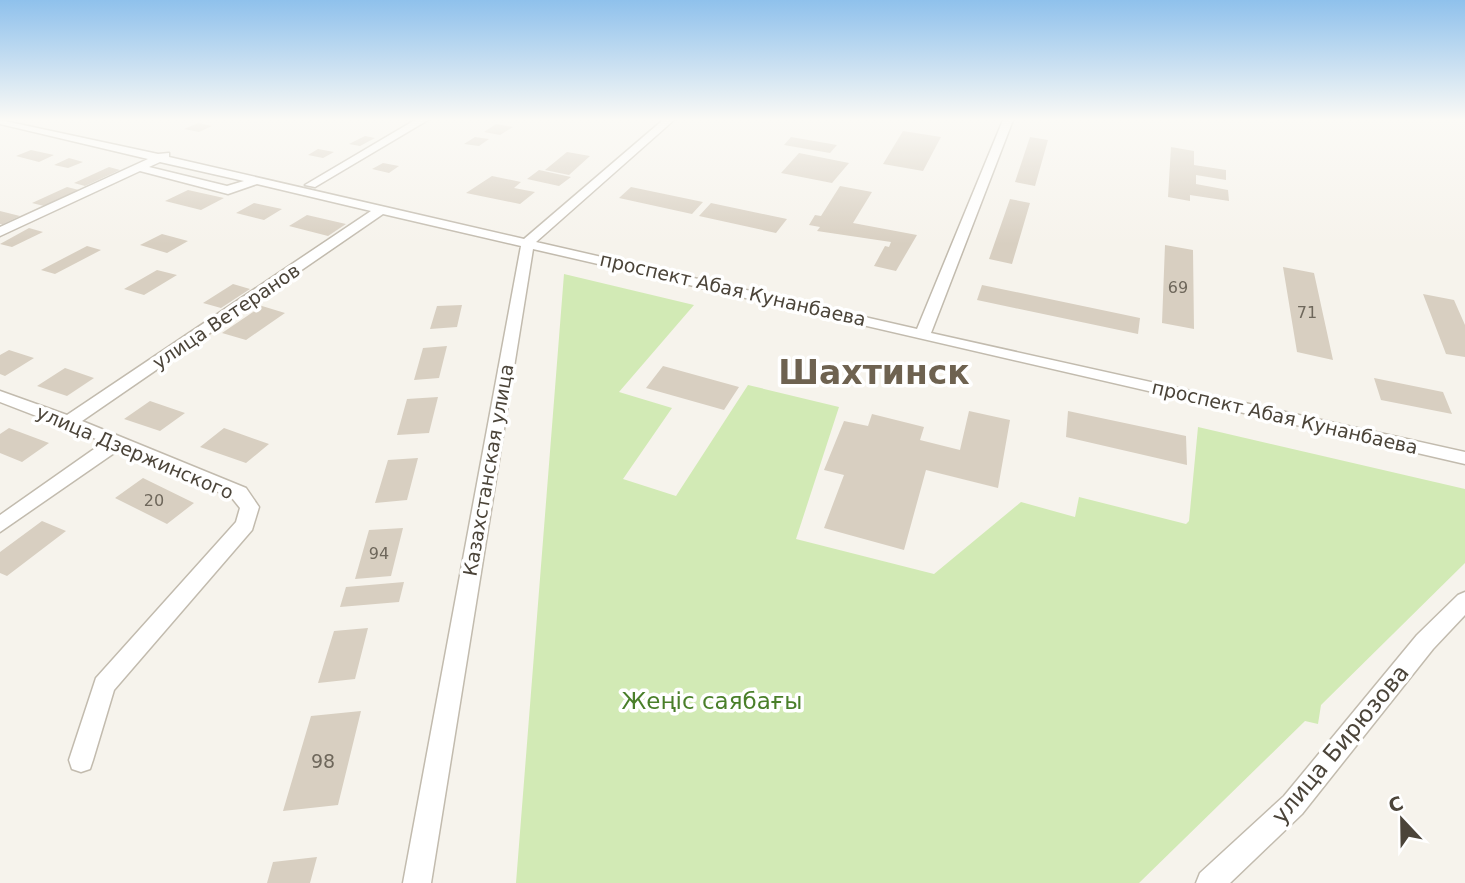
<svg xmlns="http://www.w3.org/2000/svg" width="1465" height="883" viewBox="0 0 1465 883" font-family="'DejaVu Sans',sans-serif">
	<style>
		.green { fill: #d2eab5 }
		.building { fill: #d8cfc1 }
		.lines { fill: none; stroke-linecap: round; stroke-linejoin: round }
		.minor-casing { stroke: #c2bbae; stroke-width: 3 }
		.minor { fill: #fff; fill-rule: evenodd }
		.labels { text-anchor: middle; stroke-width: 7; stroke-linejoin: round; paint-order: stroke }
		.number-label { font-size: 16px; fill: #6e675b }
		.street-label { font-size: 19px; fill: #4b4439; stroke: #fff }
		.near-number-label { font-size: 19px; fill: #6e675b }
		.near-park-label { font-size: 23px; fill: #4a7f2a; stroke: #fff }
		.near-street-label { font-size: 23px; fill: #4b4439; stroke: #fff }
		.town-label { font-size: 33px; font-weight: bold; fill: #6e6250; stroke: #fff }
	</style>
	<rect width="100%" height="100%" fill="#f6f3ec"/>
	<path class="green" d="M564 274 694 305 619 392 672 408 623 479 676 496 748 385 839 407 796 539 934 574 1021 502 1075 517 1079 497 1186 524 1189 521 1198 427 1465 489V563L1321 705 1318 724 1305 721 1139 883H516Z"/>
	<path class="building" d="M198 123 212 126 199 132 184 129Z
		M496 124 513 127 500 135 484 132Z
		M903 131 941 137 923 171 883 164Z
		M365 136 375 138 360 146 349 144Z
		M475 137 489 139 479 146 464 144Z
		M791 137 837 145 830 153 784 145Z
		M1030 137 1048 140 1035 186 1015 182Z
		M1171 147 1194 151V165L1226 170V180L1196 175V184L1228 190 1229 201 1190 195V201L1168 197Z
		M318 149 334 152 323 158 308 155Z
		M31 150 54 155 39 162 16 156Z
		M567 152 590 156 569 175 545 170Z
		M799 153 849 163 832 183 781 173Z
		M69 158 83 162 68 168 54 165Z
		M383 163 399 166 389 173 372 169Z
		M109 167 120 170 85 186 74 183Z
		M539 170 571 177 559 186 527 179Z
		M492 176 521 182 514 188 535 192 520 204 466 193Z
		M840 186 872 192 853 223 917 235 896 271 874 266 885 246 889 247 891 242 817 231 820 227 809 225 815 215 821 216Z
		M67 187 79 190 44 206 32 203Z
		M631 187 703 202 692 214 619 198Z
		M188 190 224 198 201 210 165 201Z
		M1010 199 1030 203 1012 264 989 259Z
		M254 203 282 209 264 220 236 213Z
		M711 203 787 219 776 233 699 216Z
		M0 211 20 216 3 224H0Z
		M307 215 346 224 328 236 289 226Z
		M29 228 43 232 12 247 0 244Z
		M162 234 188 241 167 253 140 245Z
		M1165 245 1193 250 1194 329 1162 323Z
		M87 246 101 250 55 274 41 270Z
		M1283 267 1314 273 1333 360 1297 352Z
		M157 270 177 275 144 295 124 289Z
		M233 284 250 289 221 308 203 303Z
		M982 285 1140 318 1138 334 977 300Z
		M1423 294 1454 300 1465 325V357L1446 354Z
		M462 305 457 327 430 329 437 306Z
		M262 306 285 313 246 340 222 333Z
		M447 346 439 378 414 380 423 348Z
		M9 350 34 358 5 376 0 374V355Z
		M663 366 739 387 724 410 646 388Z
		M65 368 94 378 67 396 37 386Z
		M1374 378 1443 392 1452 414 1381 400Z
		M438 397 429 433 397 435 407 399Z
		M150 401 185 413 160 431 124 419Z
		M969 411 1010 420 998 488 926 470 904 550 824 528 844 475 824 470 844 421 868 426 872 414 924 427 920 440 960 450Z
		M1068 411 1186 436 1187 465 1066 437Z
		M9 428 49 443 22 462 0 453V434Z
		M224 428 269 444 246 463 200 447Z
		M418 458 407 500 375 503 388 460Z
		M143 478 194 503 167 524 115 498Z
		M42 521 66 531 7 576 0 573V552Z
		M403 528 391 576 355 579 369 530Z
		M404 582 399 602 340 607 346 587Z
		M368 628 355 679 318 683 334 631Z
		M361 711 338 805 283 811 311 716Z
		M317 857 310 883H267L273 862Z"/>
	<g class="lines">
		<defs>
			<path id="minor" d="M0 120 158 154 169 153V157L524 239 663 120H674L536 242 917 329 1003 120H1013L931 333 1465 452V464L533 249 431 883H403L521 246 383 214 82 421 246 488 259 507 252 530 114 690 93 760 90 769 81 772 72 769 69 760 96 678 236 522 240 508 232 498 120 449 0 532V515L104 442 0 402V391L67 415 371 211 257 184 228 194 140 171 0 236V227L148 159 0 124ZM160 162 244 181 227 186 149 167Z
				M415 120H428L315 187 305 185Z
				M1465 592V615L1433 649 1302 814 1230 883H1196L1200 873 1284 796 1417 635 1458 595Z"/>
		</defs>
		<use href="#minor" class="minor-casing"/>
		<use href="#minor" class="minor"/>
	</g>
	<linearGradient id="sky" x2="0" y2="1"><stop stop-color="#8fc1ec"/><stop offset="0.49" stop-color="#fbfaf6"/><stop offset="1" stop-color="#fbfaf6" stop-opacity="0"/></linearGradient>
	<rect width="1465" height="244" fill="url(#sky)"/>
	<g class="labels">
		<g class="number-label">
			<text x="1178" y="293">69</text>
			<text x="1307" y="318">71</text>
			<text x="154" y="506">20</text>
			<text x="379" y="559">94</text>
		</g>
		<g class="street-label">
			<text transform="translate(733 289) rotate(13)" y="7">проспект Абая Кунанбаева</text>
			<text transform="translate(226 316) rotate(-34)" y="7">улица Ветеранов</text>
			<text transform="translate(1285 417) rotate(13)" y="7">проспект Абая Кунанбаева</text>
			<text transform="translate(135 452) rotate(23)" y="7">улица Дзержинского</text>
			<text transform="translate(488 470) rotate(-80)" y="7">Казахстанская улица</text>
		</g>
		<g class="near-number-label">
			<text x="323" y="768">98</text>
		</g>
		<g class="near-park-label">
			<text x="712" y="709">Жеңіс саябағы</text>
		</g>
		<g class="near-street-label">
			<text transform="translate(1340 744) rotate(-50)" y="8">улица Бирюзова</text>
		</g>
		<g class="town-label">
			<text x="874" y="384">Шахтинск</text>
		</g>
	</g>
	<g transform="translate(1402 820) rotate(338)" stroke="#ffffff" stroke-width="5" paint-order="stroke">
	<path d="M0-5L12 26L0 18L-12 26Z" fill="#4b4439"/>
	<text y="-10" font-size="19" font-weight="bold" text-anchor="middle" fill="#4b4439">С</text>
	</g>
</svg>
